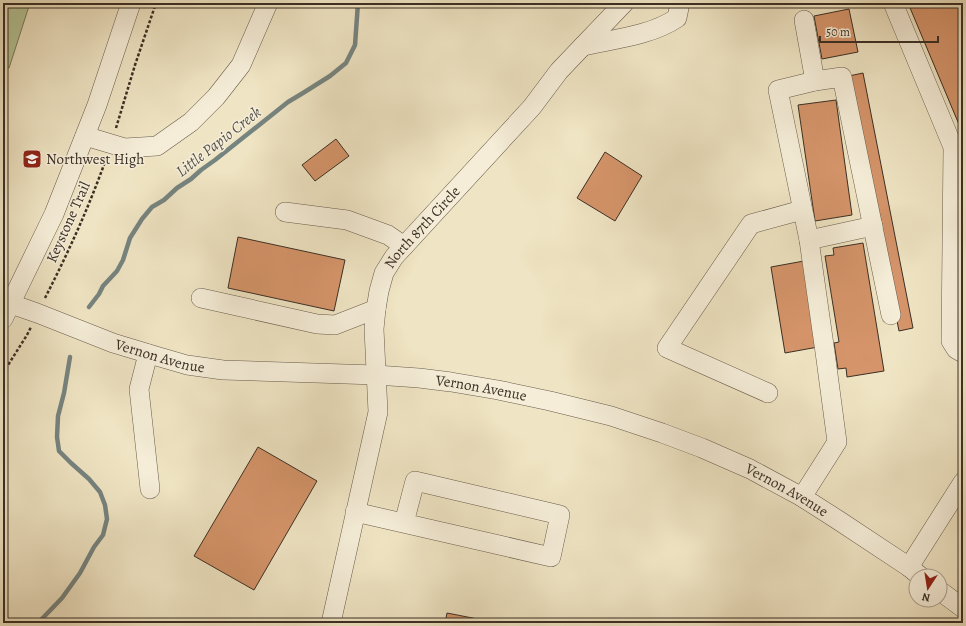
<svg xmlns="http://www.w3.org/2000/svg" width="966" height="626" viewBox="0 0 966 626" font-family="Alegreya,serif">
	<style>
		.green { fill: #b6c596; stroke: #787a5e }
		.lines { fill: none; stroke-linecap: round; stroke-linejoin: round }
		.stream { stroke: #768480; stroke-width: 4.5 }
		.building { fill: #d5946a; stroke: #3b2f25 }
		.minor-casing { stroke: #685c4c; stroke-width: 20 }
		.path { stroke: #3b2f25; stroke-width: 2.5; stroke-dasharray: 3 2; stroke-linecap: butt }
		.minor { stroke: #f5edd8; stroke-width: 19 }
		.labels { text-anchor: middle; stroke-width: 3; stroke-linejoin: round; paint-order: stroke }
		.poi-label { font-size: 15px; fill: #3b2f25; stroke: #f5edd8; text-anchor: start }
		.street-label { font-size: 15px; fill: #3b2f25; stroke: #f5edd8 }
		.water-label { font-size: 16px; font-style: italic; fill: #54524b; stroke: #f5edd8 }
	</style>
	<rect width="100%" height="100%" fill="#efe4c3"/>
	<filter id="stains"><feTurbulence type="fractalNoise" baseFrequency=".005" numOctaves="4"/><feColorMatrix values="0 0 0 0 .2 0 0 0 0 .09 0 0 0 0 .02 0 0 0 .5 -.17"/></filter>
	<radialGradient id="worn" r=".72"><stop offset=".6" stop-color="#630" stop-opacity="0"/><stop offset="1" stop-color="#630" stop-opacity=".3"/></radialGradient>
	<path class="green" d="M3 3H30L9 68 3 66Z"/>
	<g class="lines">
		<path class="stream" d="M89 307 99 294 103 286 117 271 123 260 130 238 142 219 152 207 164 200 177 188 191 179 201 170 215 160 288 102 303 93 330 76 346 63 355 45 358 3
			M38 623 62 598 80 573 94 547 103 535 107 519 105 505 100 492 89 479 71 463 59 451 57 437 58 416 64 393 70 357"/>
	</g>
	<path class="building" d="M908 3H963V134Z
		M849 9 858 52 822 59 814 16Z
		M863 73 913 328 899 331 849 76Z
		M836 100 852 215 815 221 798 105Z
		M336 139 349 156 315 181 302 165Z
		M605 152 642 176 615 221 577 198Z
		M238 237 345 260 334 311 228 288Z
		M863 243 884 371 847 377 846 368 838 369 834 343 839 342 825 256 834 255 833 248Z
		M804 261 818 347 785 353 771 267Z
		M258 447 317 481 254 590 194 556Z
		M447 613 493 622V623H445Z"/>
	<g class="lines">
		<defs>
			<g id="minor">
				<path d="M893 3 953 147 951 341 956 349 963 353"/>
				<path d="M804 20 815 81"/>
				<path d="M583 46C614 39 650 36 677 18L680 3"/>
				<path d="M85 136 125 148 157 146 191 122 216 97 241 65 268 3"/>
				<path d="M285 212 347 220 388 235 404 246"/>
				<path d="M809 240 873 226"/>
				<path d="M201 298 317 324 335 325 376 309"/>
				<path id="s1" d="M3 300 11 304 37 313 113 343 156 356 187 365 223 370 376 375 419 378 451 382 498 390 550 401 611 416 662 433 702 448 750 469 802 497 838 520 909 567 920 576"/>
				<path d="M3 319 54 214 97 105 131 3"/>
				<path d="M148 354 139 389 150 489"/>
				<path d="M768 393 667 348 751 224 802 210"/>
				<path d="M802 497 837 442 825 352 809 240 778 90 815 81 842 77 891 315"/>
				<path d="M355 512 551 557 560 515 415 481 404 523"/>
				<path d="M909 567 963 482"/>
				<path d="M940 591 963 608"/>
				<path id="s2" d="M331 623 378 412 374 329 376 309 379 291 384 273 394 257 532 107 559 71 624 3"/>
			</g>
		</defs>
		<use href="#minor" class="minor-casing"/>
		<path class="path" d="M116 128 135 65 156 3
			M45 298C68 253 89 207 106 159
			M3 373 27 335 31 327"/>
		<use href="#minor" class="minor"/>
	</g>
	<defs>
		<symbol id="school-square" viewBox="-11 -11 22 22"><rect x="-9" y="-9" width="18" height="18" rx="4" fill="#8f2418" stroke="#f5edd8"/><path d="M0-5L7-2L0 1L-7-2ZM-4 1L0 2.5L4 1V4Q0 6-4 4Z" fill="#fff"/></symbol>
	</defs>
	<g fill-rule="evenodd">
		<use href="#school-square" x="21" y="148" width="22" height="22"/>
	</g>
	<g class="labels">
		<g class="poi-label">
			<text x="46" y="164">Northwest High</text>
		</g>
		<g class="street-label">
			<text transform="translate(68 222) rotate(-66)" y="5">Keystone Trail</text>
			<text dy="5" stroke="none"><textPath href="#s2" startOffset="416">North 87th Circle</textPath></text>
			<text dy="5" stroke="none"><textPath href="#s1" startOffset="167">Vernon Avenue</textPath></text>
			<text dy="5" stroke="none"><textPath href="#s1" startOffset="491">Vernon Avenue</textPath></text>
			<text dy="5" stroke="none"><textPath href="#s1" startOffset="815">Vernon Avenue</textPath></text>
		</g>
		<g class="water-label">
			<text transform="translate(218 141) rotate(-38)" y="6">Little Papio Creek</text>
		</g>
	</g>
	<rect width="966" height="626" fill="none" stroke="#efe4c3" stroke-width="16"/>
	<rect x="4" y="4" width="958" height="618" fill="none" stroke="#3b2f25" stroke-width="2"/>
	<rect x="8" y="8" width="950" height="610" fill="none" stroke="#3b2f25"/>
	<g transform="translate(928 588) rotate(192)"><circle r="19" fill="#f5edd8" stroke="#aba190"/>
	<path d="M0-3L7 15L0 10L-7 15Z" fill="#8f2418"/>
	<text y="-6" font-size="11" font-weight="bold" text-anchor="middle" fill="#3b2f25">N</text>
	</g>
	<path d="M820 36v6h118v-6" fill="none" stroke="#3b2f25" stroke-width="2"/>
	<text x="826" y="36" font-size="12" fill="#3b2f25" stroke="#f5edd8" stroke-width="3" paint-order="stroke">50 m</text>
	<rect width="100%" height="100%" filter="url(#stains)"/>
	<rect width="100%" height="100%" fill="url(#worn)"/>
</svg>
